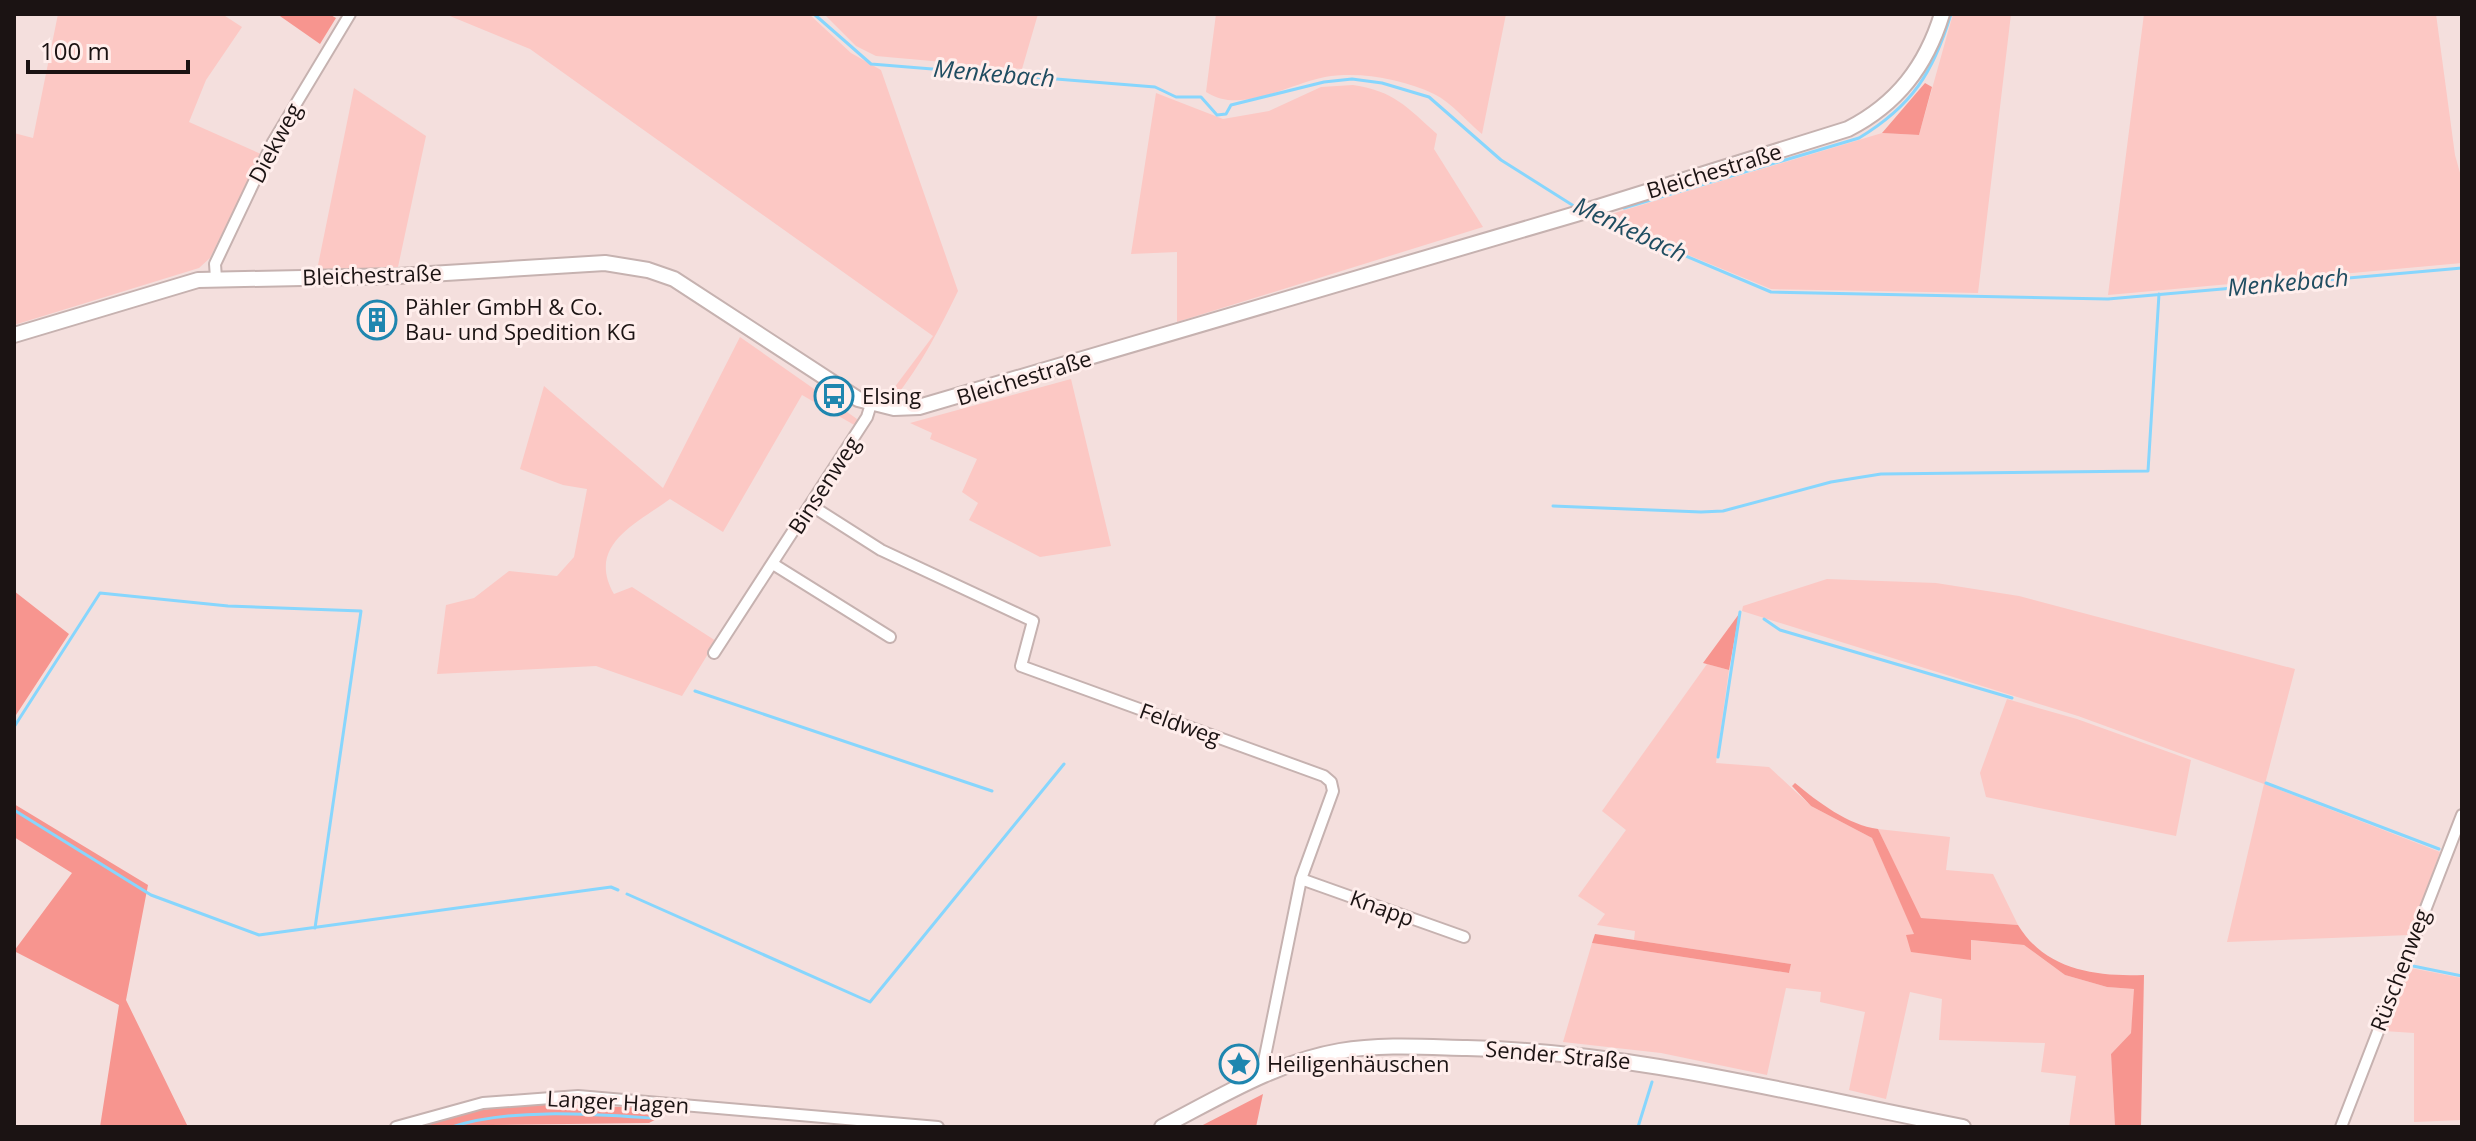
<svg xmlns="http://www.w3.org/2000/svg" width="2476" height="1141" viewBox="0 0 2476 1141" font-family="'Open Sans',sans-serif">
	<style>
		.green { fill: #fcc8c4 }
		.forest { fill: #f7958f }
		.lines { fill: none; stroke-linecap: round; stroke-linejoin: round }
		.stream { stroke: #87d6fd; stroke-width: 3 }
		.street-casing { stroke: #c6b2b0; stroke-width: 14 }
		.secondary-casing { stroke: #c6b2b0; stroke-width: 18 }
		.street { stroke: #fff; stroke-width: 10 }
		.secondary { stroke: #fff; stroke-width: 14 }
		.labels { text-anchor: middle; stroke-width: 6; stroke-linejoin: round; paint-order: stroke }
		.street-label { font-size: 22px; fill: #1b1313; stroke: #ffeeec }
		.poi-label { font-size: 22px; fill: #1b1313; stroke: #ffeeec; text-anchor: start }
		.water-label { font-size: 24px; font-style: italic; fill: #204d61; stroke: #ffeeec }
	</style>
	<rect width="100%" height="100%" fill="#f4dfdd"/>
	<path class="green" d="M58 14H222L242 27 206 80 189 122 261 154 210 258 199 268 14 325V133L33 138Z
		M445 14H809L851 53 881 70 958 291C939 330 921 365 894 399L888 396 933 336 530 49Z
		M824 14H1038L1022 69 876 56 856 46Z
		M1216 14H1506L1482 134C1467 122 1451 102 1434 94 1403 79 1359 71 1325 77 1288 84 1241 115 1206 92Z
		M1953 14H2011L1978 293 1771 289 1598 218 1882 133 1919 135Z
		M2144 14H2436L2455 155 2462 180V263L2108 295Z
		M1353 85C1394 91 1407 107 1437 134L1434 149 1483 227 1177 322V252L1131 254 1156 93 1223 119 1269 111 1321 87Z
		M354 88 426 136 398 267 317 270Z
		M740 337 857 419 856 426 802 395 723 532 670 499C636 524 586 545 614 594L632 587 716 641 682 696 596 666 437 674 446 605 474 598 509 571 557 576 574 557 587 489 563 485 520 469 544 386 663 488Z
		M1071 379 1111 546 1040 557 969 520 978 503 962 492 977 459 930 439 932 433 910 423Z
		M1827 579 1936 583 2019 596 2295 669 2265 784 2440 852 2410 935 2227 942 2264 784 2078 716 1742 611 1743 606Z
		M1707 664 1729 670 1716 763 1769 767 1811 806 1872 838 1915 935 1970 960V940L2024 945 2065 975 2107 987 2135 989 2131 1033 2111 1054 2115 1127H2069L2076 1076 2041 1072 2045 1043 1939 1040 1942 999 1910 992 1886 1099 1849 1090 1865 1012 1820 1002 1821 992 1786 988 1767 1075 1661 1053 1563 1042 1592 943 1789 973 1791 964 1634 940 1635 931 1597 925 1605 914 1578 896 1626 830 1602 811Z
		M2007 699 2077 719 2191 760 2176 836 1986 797 1980 773Z
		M1878 829 1950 837 1946 870 1993 874 2018 925 1920 918Z
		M2406 967 2462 978V1120L2414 1122V1033L2384 1031Z"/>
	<path class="forest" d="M277 14H329L336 18 320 44Z
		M1925 83 1932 87 1919 135 1882 133Z
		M14 591 69 634 16 715 14 714Z
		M1739 614 1729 670 1703 663Z
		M1795 783C1818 802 1848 825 1878 829L1921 918 2018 925C2045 970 2096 977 2144 975L2141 1127H2115L2111 1054 2131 1033 2134 989 2107 987 2065 975 2024 945 1971 940V960L1911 952 1906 935 1914 934 1872 838 1811 806 1792 786Z
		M14 804 148 885 126 1000 188 1127H100L119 1005 14 951 72 873 14 837Z
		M1595 934 1791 964 1789 973 1592 943Z
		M1263 1094 1256 1127H1199Z
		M539 1103 661 1109 666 1114 649 1123 418 1126 464 1112Z"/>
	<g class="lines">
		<path class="stream" d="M814 14 871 64 1155 87 1176 97H1201L1217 115 1226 114 1231 105 1324 82 1352 79 1382 83 1429 97 1501 160 1577 208
			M1624 208 1859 138C1912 106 1933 73 1951 14
			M1591 216 1771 292 2108 299 2462 268
			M1553 506 1701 512 1723 511 1831 482 1881 474 2148 471 2159 294
			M1764 619 1780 630 2012 698
			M695 691 992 791
			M14 727 100 593 228 606 361 611 315 928
			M1718 757 1740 612
			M2266 783 2439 849
			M14 810 151 895 259 935 611 887 618 890
			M627 894 870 1002 1064 764
			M2408 965 2462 976
			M452 1127C510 1108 590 1114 651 1118
			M1638 1127 1652 1082"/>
		<defs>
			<path id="street" d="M216 278 215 264 273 142 350 14
				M812 506 881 550 1033 621 1021 666 1324 776 1331 782 1333 791 1301 879 1261 1076
				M773 564 890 637
				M714 653 867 417 871 404
				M1301 879 1464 937
				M396 1127 483 1103 578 1096 938 1127
				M2341 1127 2462 815"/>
			<path id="secondary" d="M14 335 198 280 398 276 605 263 648 270 674 279 858 399 894 408 919 407 1576 214 1848 129C1897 104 1926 66 1942 14
				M1162 1127C1218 1098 1276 1062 1340 1051 1382 1044 1425 1047 1467 1048 1639 1052 1796 1095 1963 1127"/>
		</defs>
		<use href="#street" class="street-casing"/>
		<use href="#secondary" class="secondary-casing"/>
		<use href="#street" class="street"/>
		<use href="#secondary" class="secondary"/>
	</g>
	<defs>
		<symbol id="building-ring" viewBox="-11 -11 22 22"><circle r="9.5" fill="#ffeeec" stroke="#1f86af" stroke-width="1.5"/><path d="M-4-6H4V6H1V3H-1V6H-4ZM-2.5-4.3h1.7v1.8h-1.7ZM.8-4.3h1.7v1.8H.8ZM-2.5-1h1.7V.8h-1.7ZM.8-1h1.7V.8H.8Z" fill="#1f86af"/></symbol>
		<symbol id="bus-ring" viewBox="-11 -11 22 22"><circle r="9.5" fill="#ffeeec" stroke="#1f86af" stroke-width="1.5"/><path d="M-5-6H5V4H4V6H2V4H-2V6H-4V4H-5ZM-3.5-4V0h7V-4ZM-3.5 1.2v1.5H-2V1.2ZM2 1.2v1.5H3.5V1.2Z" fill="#1f86af"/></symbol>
		<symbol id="sight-ring" viewBox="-11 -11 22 22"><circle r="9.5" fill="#ffeeec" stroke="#1f86af" stroke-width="1.5"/><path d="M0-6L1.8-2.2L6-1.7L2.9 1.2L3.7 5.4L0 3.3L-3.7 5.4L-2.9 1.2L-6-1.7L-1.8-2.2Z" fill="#1f86af"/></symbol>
	</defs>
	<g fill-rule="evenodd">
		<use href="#building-ring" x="355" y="298" width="44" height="44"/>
		<use href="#bus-ring" x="812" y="374" width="44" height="44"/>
		<use href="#sight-ring" x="1217" y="1042" width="44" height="44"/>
	</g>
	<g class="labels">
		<g class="street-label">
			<text transform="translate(275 143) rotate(-62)" y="8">Diekweg</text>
			<text transform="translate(1714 171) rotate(-17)" y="8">Bleichestraße</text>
			<text transform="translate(372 275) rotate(-2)" y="8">Bleichestraße</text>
			<text transform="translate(1024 378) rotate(-17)" y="8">Bleichestraße</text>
			<text transform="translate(824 485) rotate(-57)" y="8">Binsenweg</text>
			<text transform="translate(1180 724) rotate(20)" y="8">Feldweg</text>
			<text transform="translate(1382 908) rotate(20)" y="8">Knapp</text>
			<text transform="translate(2400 970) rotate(-69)" y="8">Rüschenweg</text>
			<text transform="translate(1558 1055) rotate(5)" y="8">Sender Straße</text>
			<text transform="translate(618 1102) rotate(3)" y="8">Langer Hagen</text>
		</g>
		<g class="poi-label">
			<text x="405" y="315">Pähler GmbH &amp; Co.<tspan x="405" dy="25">Bau- und Spedition KG</tspan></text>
			<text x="862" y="404">Elsing</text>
			<text x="1267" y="1072">Heiligenhäuschen</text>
		</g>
		<g class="water-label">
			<text transform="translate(994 74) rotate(5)" y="8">Menkebach</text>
			<text transform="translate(1630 230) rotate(25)" y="8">Menkebach</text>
			<text transform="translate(2288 283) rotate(-5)" y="8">Menkebach</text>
		</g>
	</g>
	<rect width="2476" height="1141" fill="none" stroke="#1b1313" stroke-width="32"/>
	<path d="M28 60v12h160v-12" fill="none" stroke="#1b1313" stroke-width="4"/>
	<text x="40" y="60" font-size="24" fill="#1b1313" stroke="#ffeeec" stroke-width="6" paint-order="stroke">100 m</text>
</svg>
